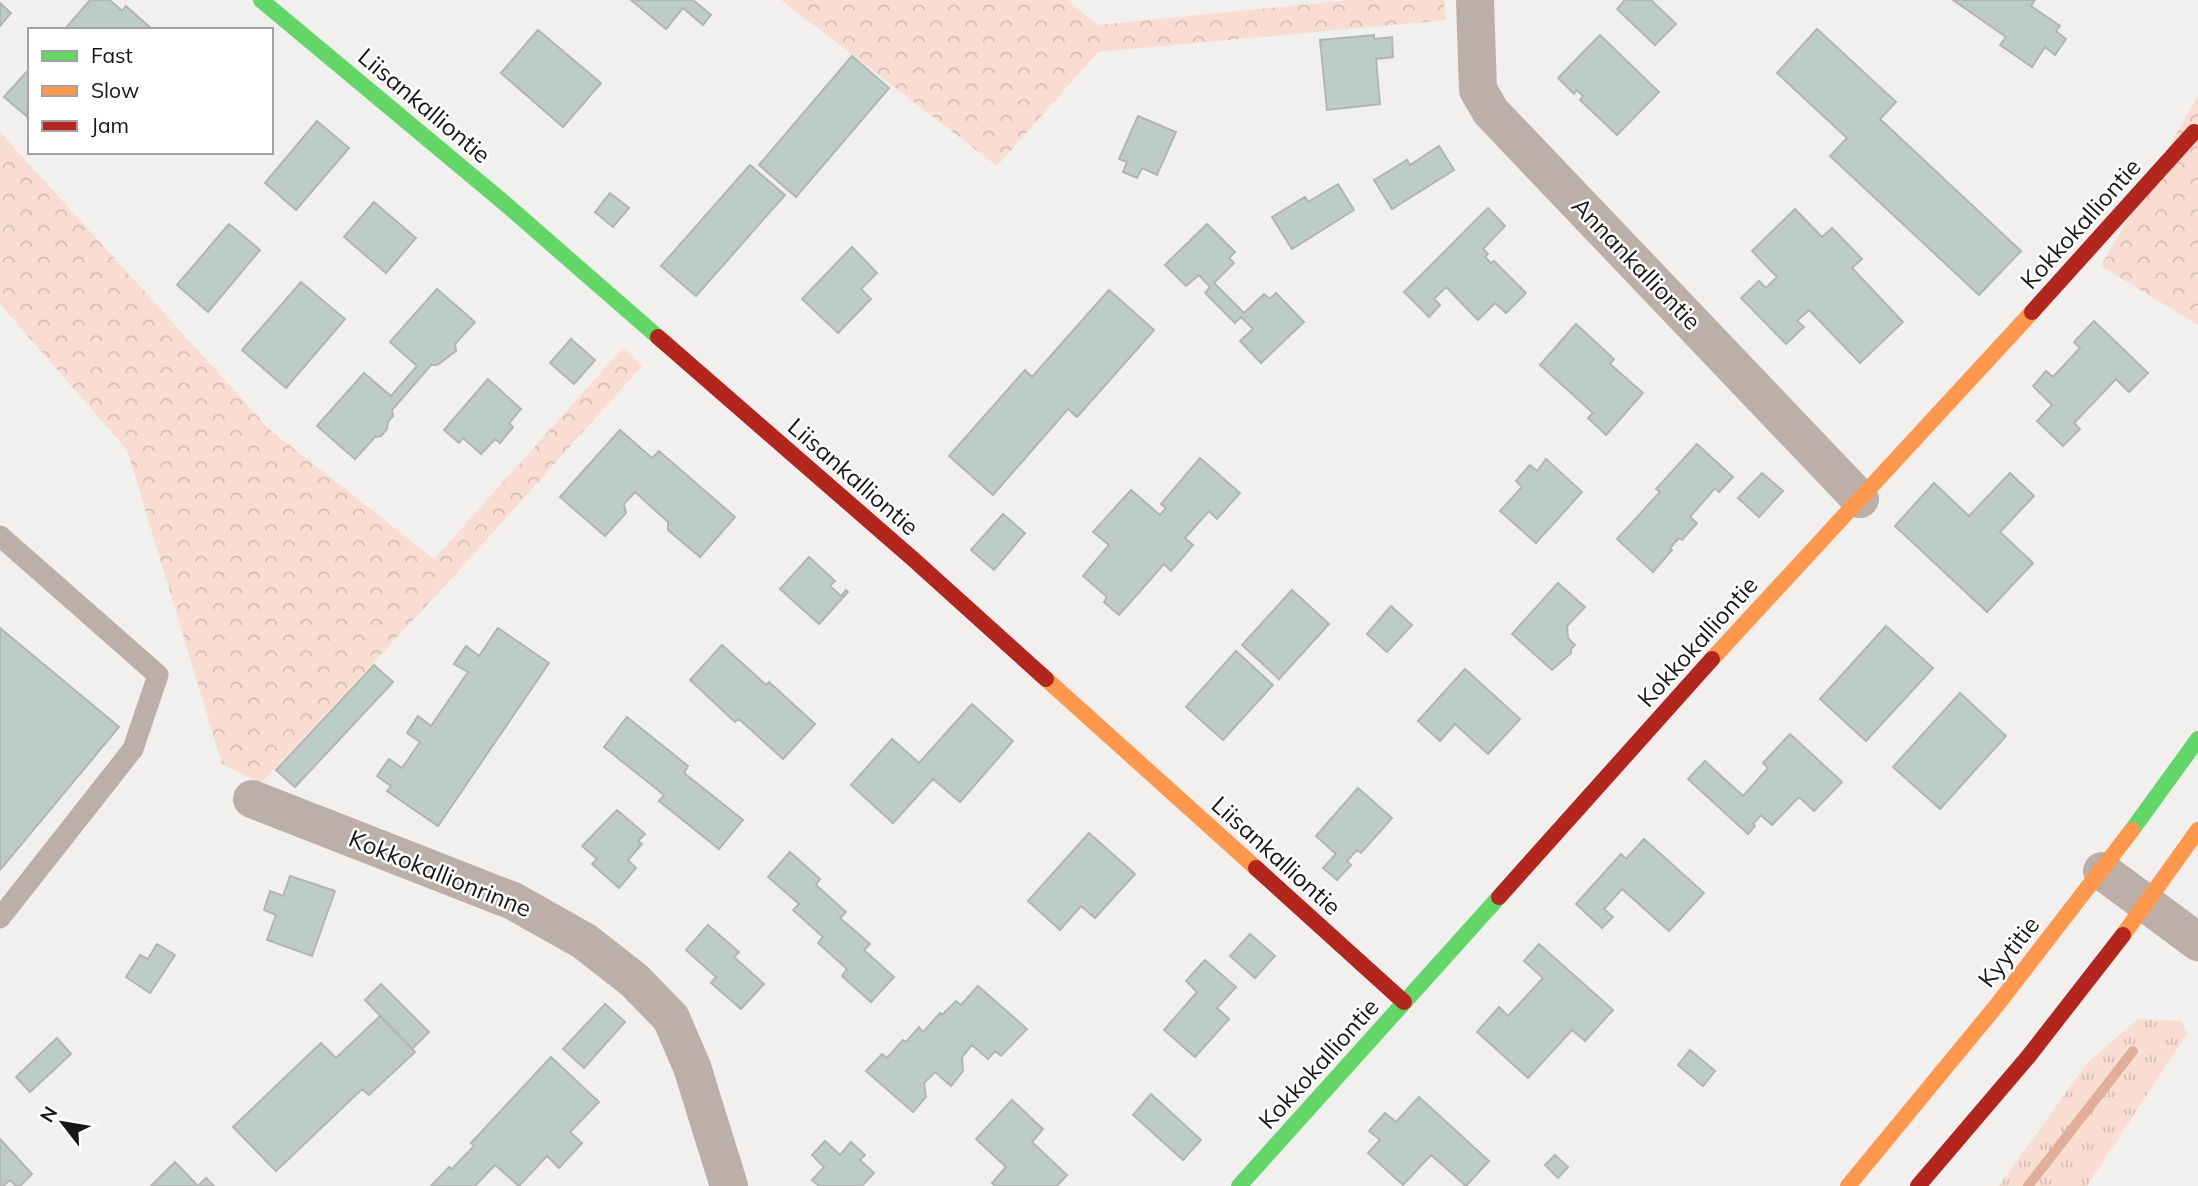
<svg xmlns="http://www.w3.org/2000/svg" width="2198" height="1186" viewBox="0 0 2198 1186" font-family="Mulish,sans-serif">
	<style>
		.grass { fill: url(#grass-tufts) }
		.forest { fill: url(#forest-crowns) }
		.lines { fill: none; stroke-linecap: round; stroke-linejoin: round }
		.stream { stroke: #e0ae99; stroke-width: 10 }
		.building { fill: #bccdc8; stroke: #b4b4b3; stroke-width: 2 }
		.lane { stroke: #bcafa8; stroke-width: 21 }
		.street { stroke: #bcafa8; stroke-width: 38 }
		.fast { stroke: #63d668; stroke-width: 16 }
		.slow { stroke: #ff974d; stroke-width: 16 }
		.jam { stroke: #b3261e; stroke-width: 16 }
		.labels { text-anchor: middle; stroke-width: 5; stroke-linejoin: round; paint-order: stroke }
		.street-label { font-size: 24px; fill: #181615; stroke: #fff }
	</style>
	<defs>
		<pattern id="grass-tufts" width="24" height="20" patternUnits="userSpaceOnUse" patternTransform="scale(1.75)"><rect width="24" height="20" fill="#f9ddd1"/><path d="M3 7l-1-3M5 7V3M7 7l1-3M15 17l-1-3M17 17v-4M19 17l1-3" fill="none" stroke="#d5bdb3"/></pattern>
		<pattern id="forest-crowns" width="20" height="18" patternUnits="userSpaceOnUse" patternTransform="scale(1.75)"><rect width="20" height="18" fill="#f9ddd1"/><path d="M2 6a3 3 0 1 1 6 0M12 15a3 3 0 1 1 6 0" fill="none" stroke="#d5bdb3"/></pattern>
	</defs>
	<rect width="100%" height="100%" fill="#f2f0ee"/>
	<path class="grass" d="M2138 1019 2181 1021 2187 1034 2087 1186H1999L2087 1063Z"/>
	<path class="forest" d="M781 0H1067L1098 25 1351 0H1444L1446 20 1098 52 997 166Z
		M2198 95V325L2101 266Z
		M0 132 270 430 434 559 623 348 642 366 454 576 261 783 222 764 127 450 0 304Z"/>
	<g class="lines">
		<path class="stream" d="M2028 1186 2133 1051"/>
	</g>
	<path class="building" d="M90 0H110L122 11 126 6 153 30H64Z
		M631 0H693L711 15 703 25 683 8 666 29Z
		M1625 0H1651L1676 24 1655 45 1617 9Z
		M1953 0H2035L2031 6 2060 26 2056 31 2066 39 2055 55 2045 47 2032 67 2000 45 2006 37Z
		M0 3 11 13 0 26Z
		M1817 29 1896 102 1880 119 2021 251 1979 295 1830 156 1847 138 1777 73Z
		M538 30 601 83 563 127 501 73Z
		M1374 35V39L1392 37 1393 57 1376 59 1380 104 1327 110 1320 40Z
		M1600 35 1659 92 1617 135 1580 100 1583 96 1577 90 1574 94 1558 78Z
		M852 56 889 88 796 197 759 165Z
		M30 68V119L4 97Z
		M1138 116 1176 132 1157 175 1142 168 1137 178 1123 172 1127 162 1119 159Z
		M317 121 349 148 296 210 265 183Z
		M1439 146 1454 170 1392 209 1374 180 1407 160 1410 165Z
		M750 165 785 195 696 296 661 266Z
		M1338 184 1354 210 1292 249 1272 217 1305 197 1308 202Z
		M610 193 629 208 613 227 595 212Z
		M374 202 416 238 386 273 344 237Z
		M1488 208 1505 226 1483 249 1488 254 1485 257 1491 263 1494 261 1526 293 1506 313 1495 303 1478 320 1446 287 1434 299 1440 305 1429 317 1404 292Z
		M1795 209 1822 237 1832 228 1862 259 1852 268 1903 322 1860 363 1809 310 1797 321 1804 327 1786 344 1741 298 1759 281 1766 288 1777 277 1752 251Z
		M229 224 260 250 208 312 177 285Z
		M1207 224 1235 252 1229 258 1234 263 1214 283 1244 313 1264 294 1270 299 1276 293 1304 322 1261 363 1240 341 1253 329 1241 317 1235 323 1205 293 1210 287 1199 275 1186 286 1165 265Z
		M852 247 877 273 861 289 871 299 838 333 802 299Z
		M301 282 345 319 286 388 242 350Z
		M437 289 475 322 455 344 456 351 437 365H431L392 410 393 416 388 422 387 429 381 436 375 437 355 459 317 426 364 373 391 396 417 366 390 342Z
		M1109 290 1154 330 1077 417 1068 409 993 495 949 456 1025 370 1032 377Z
		M2094 321 2148 373 2129 392 2116 379 2074 423 2080 429 2063 446 2037 421 2052 405 2033 386 2046 371 2053 377 2080 348 2074 342Z
		M1576 324 1614 359 1610 364 1643 393 1606 435 1588 418 1593 413 1540 365Z
		M571 339 595 360 574 384 550 363Z
		M488 379 521 409 509 423 513 427 500 443 495 439 481 454 463 438 459 443 444 430Z
		M620 430 652 458 659 451 735 517 700 557 668 530V522L635 492 624 504 626 513 605 536 560 497Z
		M1697 444 1733 477 1719 492 1715 488 1690 517 1697 523 1682 540 1679 538 1670 548 1672 550 1653 572 1617 539 1660 492 1656 489Z
		M1200 458 1240 493 1217 519 1209 511 1185 538 1193 545 1171 571 1164 564 1119 615 1104 602 1107 597 1083 576 1109 545 1093 532 1131 490 1160 515 1166 508 1161 504Z
		M1546 459 1582 492 1536 543 1500 511 1522 487 1516 481 1530 465 1537 471Z
		M1762 473 1783 491 1759 517 1738 498Z
		M2010 473 2034 496 2000 532 2033 563 1987 612 1895 526 1934 483 1969 516Z
		M1003 514 1025 533 994 570 971 550Z
		M809 557 835 581 830 586 841 596 846 590 848 592 819 624 780 589Z
		M1558 583 1585 607 1567 626 1568 638 1575 645 1571 649V653L1552 670 1512 634Z
		M1292 590 1329 624 1279 679 1242 645Z
		M1391 606 1412 625 1387 652 1367 634Z
		M1886 626 1933 668 1866 741 1820 699Z
		M0 628 119 727 0 870Z
		M498 628 549 663 438 826 387 791 391 786 377 776 389 759 402 768 420 742 407 733 418 716 431 726 468 672 454 664 466 646 479 656Z
		M722 645 766 685 769 682 815 724 783 759 739 719 735 722 690 680Z
		M1236 651 1273 685 1223 740 1186 707Z
		M374 665 393 682 295 787 276 770Z
		M1465 669 1520 719 1488 754 1455 724 1440 741 1418 721Z
		M1960 693 2006 736 1940 809 1893 767Z
		M972 704 1013 741 960 802 933 779 893 823 851 785 892 739 919 763Z
		M627 717 688 766 684 773 743 820 719 849 659 801 664 795 604 747Z
		M1790 734 1842 782 1814 811 1799 797 1772 825 1761 815 1753 824 1755 826 1748 834 1688 779 1705 761 1743 796 1768 768 1763 763Z
		M1358 788 1392 818 1361 853 1357 850 1347 861 1351 865 1337 880 1323 868 1336 854 1316 836Z
		M617 810 645 834 638 841 642 844 628 860 636 868 619 888 592 864 597 859 582 846Z
		M1089 833 1135 874 1095 918 1081 906 1060 930 1028 901Z
		M1644 839 1704 893 1669 931 1622 889 1604 909 1613 917 1602 928 1576 904 1621 854 1626 859Z
		M790 852 820 879 816 885 846 912 840 918 870 944 864 950 894 977 871 1002 842 976 847 969 818 943 823 937 793 910 799 904 768 877Z
		M290 876 335 891 312 956 267 940 276 915 264 910 270 891 283 896Z
		M708 925 739 952 734 957 764 984 741 1009 711 983 716 977 686 950Z
		M1250 934 1275 956 1255 978 1230 956Z
		M157 944 175 955 150 993 126 977 140 955 148 959Z
		M1539 944 1613 1010 1585 1041 1572 1030 1528 1078 1477 1032 1499 1007 1508 1016 1543 978 1524 961Z
		M1205 960 1236 987 1217 1008 1229 1019 1195 1057 1164 1030 1197 992 1186 981Z
		M381 984 429 1032 412 1049 365 1000Z
		M978 986 1027 1029 1001 1056 995 1051 988 1059 972 1045 962 1057 963 1071 951 1086 935 1072 924 1083 926 1097 913 1112 866 1071 882 1054 887 1058 903 1040 906 1042 919 1027 923 1032 940 1013 942 1015 956 1001 961 1005Z
		M605 1004 625 1022 584 1068 563 1049Z
		M380 1016 415 1052 369 1095 362 1089 276 1171 233 1127 321 1043 336 1058Z
		M57 1038 71 1054 30 1092 16 1077Z
		M1690 1050 1715 1071 1703 1086 1678 1065Z
		M551 1057 599 1102 570 1132 582 1143 559 1168 547 1156 519 1186 495 1165 475 1186H431L449 1167 452 1169 474 1146 471 1143Z
		M1151 1094 1201 1140 1183 1160 1133 1115Z
		M1419 1097 1489 1161 1466 1186 1431 1155 1403 1185 1368 1153 1380 1140 1369 1131 1385 1113 1396 1122Z
		M1012 1100 1043 1129 1032 1142 1067 1175 1057 1186H995L992 1183 1006 1167 976 1139Z
		M0 1139 32 1174 20 1186H16L10 1180 3 1186H0Z
		M825 1141 840 1155 851 1142 865 1155 860 1160 874 1173 862 1186H819L812 1180 824 1167 812 1155Z
		M1555 1155 1568 1167 1558 1178 1545 1165Z
		M175 1162 198 1186 206 1178 214 1186H151Z"/>
	<g class="lines">
		<path class="lane" d="M0 536 158 675 133 749 0 918"/>
		<path class="street" d="M1475 0 1478 90 1491 112 1860 499
			M252 799 513 901 584 941 634 980 671 1018 692 1067 729 1186
			M2102 871 2198 942"/>
		<path class="fast" d="M261 0 502 201 658 337
			M2132 830 2198 739
			M1239 1186 1499 897"/>
		<path class="slow" d="M1712 659 2032 312
			M1046 679 1256 868
			M2123 935 2198 830
			M1848 1186 1997 1005 2132 830"/>
		<path class="jam" d="M2032 312 2194 132
			M658 337 913 559 1046 679
			M1256 868 1404 1002
			M1499 897 1712 659
			M1918 1186 2028 1057 2123 935"/>
	</g>
	<g class="labels">
		<g class="street-label">
			<text transform="translate(424 106) rotate(40)" y="8">Liisankalliontie</text>
			<text transform="translate(2081 224) rotate(-48)" y="8">Kokkokalliontie</text>
			<text transform="translate(1636 264) rotate(46)" y="8">Annankalliontie</text>
			<text transform="translate(853 477) rotate(41)" y="8">Liisankalliontie</text>
			<text transform="translate(1698 642) rotate(-48)" y="8">Kokkokalliontie</text>
			<text transform="translate(1276 856) rotate(42)" y="8">Liisankalliontie</text>
			<text transform="translate(440 874) rotate(22)" y="8">Kokkokallionrinne</text>
			<text transform="translate(2009 952) rotate(-52)" y="8">Kyytitie</text>
			<text transform="translate(1319 1064) rotate(-48)" y="8">Kokkokalliontie</text>
		</g>
	</g>
	<rect x="28" y="28" width="245" height="126" fill="#ffffff" stroke="#a3a2a1" stroke-width="2"/>
	<rect x="42" y="51" width="35" height="10" fill="#63d668" stroke="#a3a2a1" stroke-width="2"/>
	<text x="91" y="63" font-size="21" fill="#181615">Fast</text>
	<rect x="42" y="86" width="35" height="10" fill="#ff974d" stroke="#a3a2a1" stroke-width="2"/>
	<text x="91" y="98" font-size="21" fill="#181615">Slow</text>
	<rect x="42" y="121" width="35" height="10" fill="#b3261e" stroke="#a3a2a1" stroke-width="2"/>
	<text x="91" y="133" font-size="21" fill="#181615">Jam</text>
	<g transform="translate(63 1123) rotate(301)" stroke="#ffffff" stroke-width="5" paint-order="stroke">
	<path d="M0-5L12 26L0 18L-12 26Z" fill="#181615"/>
	<text y="-10" font-size="19" font-weight="bold" text-anchor="middle" fill="#181615">N</text>
	</g>
</svg>
